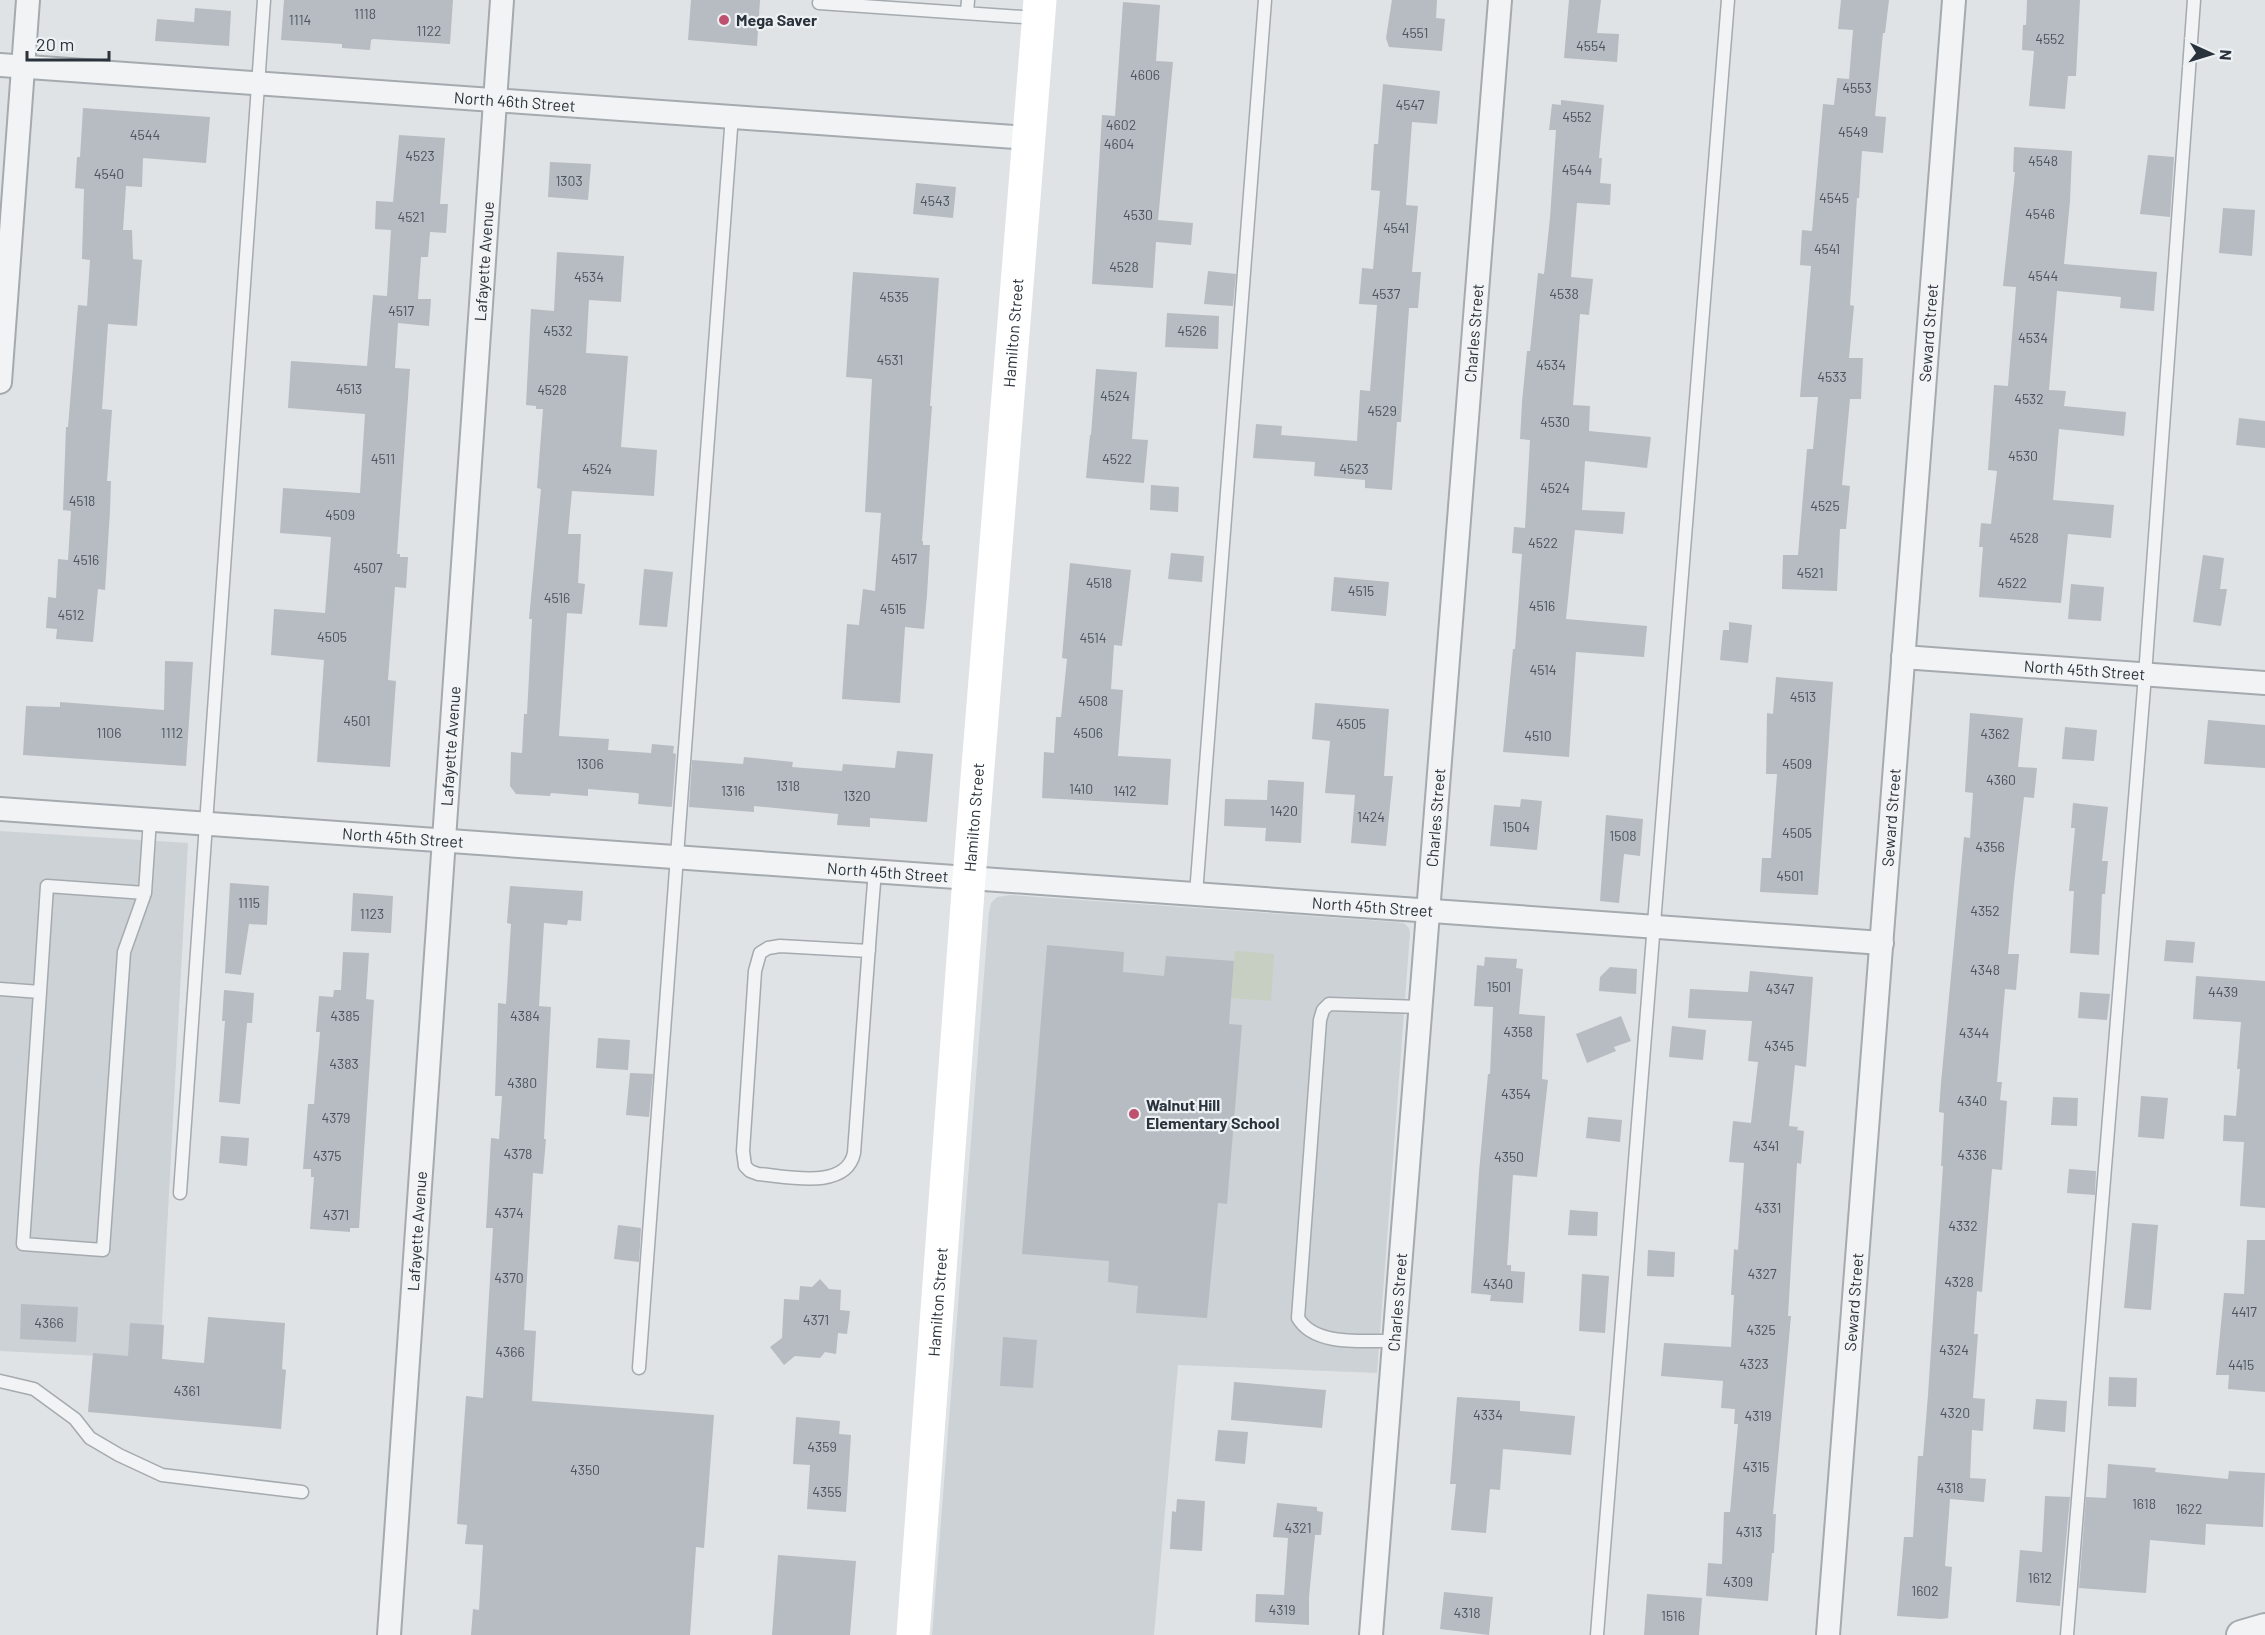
<svg xmlns="http://www.w3.org/2000/svg" width="2265" height="1635" viewBox="0 0 2265 1635" font-family="Barlow,sans-serif">
	<style>
		.built { fill: #cdd2d7 }
		.green { fill: #c6cfc1 }
		.building { fill: #b7bcc2 }
		.lines { fill: none; stroke-linecap: round; stroke-linejoin: round }
		.service-casing { stroke: #a5aaaf; stroke-width: 15 }
		.minor-casing { stroke: #a5aaaf; stroke-width: 26 }
		.tertiary-casing { stroke: #a5aaaf; stroke-width: 32 }
		.service { stroke: #f1f3f5; stroke-width: 12 }
		.minor { stroke: #f1f3f5; stroke-width: 22 }
		.tertiary { stroke: #f1f3f5; stroke-width: 28 }
		.secondary { stroke: #fff; stroke-width: 33 }
		.poi-dot { fill: #be516f; stroke: #eef1f4; stroke-width: 2 }
		.labels { text-anchor: middle; stroke-width: 4.5; stroke-linejoin: round; paint-order: stroke }
		.number-label { font-size: 14px; fill: #4d545d }
		.poi-label { font-size: 16px; font-weight: bold; fill: #2a323b; stroke: #eef1f4; text-anchor: start }
		.street-label { font-size: 16px; fill: #2a323b; stroke: #eef1f4 }
	</style>
	<rect width="100%" height="100%" fill="#dfe3e6"/>
	<path class="built" d="M0 831 188 843 160 1359 0 1351Z
		M1010 895 1395 922 1404 923 1409 928 1410 933 1377 1373 1178 1365 1154 1635H932L989 912 991 903 997 897Z"/>
	<path class="green" d="M1235 951 1274 954 1271 1001 1231 998Z"/>
	<path class="building" d="M284 0H453L450 44 373 39 371 40 370 50 342 48V44L281 40Z
		M691 0H760L757 46 688 40Z
		M1392 0H1437L1436 18 1445 19 1442 51 1389 47 1386 38Z
		M1569 0H1601L1597 33 1619 34 1617 62 1564 58Z
		M1841 0H1889L1885 33H1883L1875 116 1886 117 1883 153 1862 151 1859 198H1857L1850 305 1854 306 1849 358H1863L1861 399H1850L1842 485 1850 486 1846 529H1840L1837 591 1782 589 1783 555H1798L1807 449H1813L1818 397H1800L1811 266 1800 265 1802 230 1812 231 1823 104 1834 105 1837 78 1849 79 1853 30 1838 29Z
		M2027 0H2080L2076 76H2068L2065 109 2029 106 2034 51 2022 50 2023 25H2026Z
		M1123 2 1160 5 1156 61 1173 62 1158 220 1193 223 1191 245 1156 242 1153 288 1092 284 1102 115 1115 116Z
		M195 8 231 11 229 46 155 41 157 19 194 22Z
		M1383 84 1440 91 1437 124 1412 122 1406 205 1418 206 1412 272H1421L1418 308H1409L1401 422H1397L1392 490 1365 488V480L1314 476 1315 462 1253 458 1256 424 1282 426 1281 435 1357 441 1360 390 1370 391 1377 305 1359 304 1362 268 1373 269 1380 191 1371 190 1374 144H1378Z
		M1561 100 1604 105 1599 158H1602L1600 183 1611 184 1610 205 1577 203 1571 277 1593 279 1589 315 1580 314 1573 405 1590 406 1589 431 1651 437 1647 468 1585 461 1582 510 1625 512 1623 534 1575 530 1566 619 1647 626 1644 657 1576 652 1569 757 1503 752 1513 649H1515L1522 554 1512 553 1514 527 1525 528 1530 440 1520 439 1522 402 1527 351H1530L1538 273 1544 274 1550 218 1556 130H1549L1552 104 1561 105Z
		M83 108 210 117 206 163 143 158 142 187 126 186 123 230H132L133 259 142 260 137 326 108 324 102 409 112 410 107 481H111L110 511 105 590 98 589 93 642 56 639 57 629 46 628 48 597 56 598 58 559 68 560 71 511 63 510 66 427H68L78 305 87 306 90 260 82 259 84 189 75 188 77 157H80Z
		M399 135 445 138 440 204H448L446 233 430 232 428 257H421L418 299H431L429 326 398 323 395 368 410 369 397 554H400V557H408L406 588 395 587 388 680 396 681 390 767 317 762 324 660 271 655 274 609 325 613 331 537 280 533 283 488 360 493 365 414 288 408 291 361 367 366 373 295 387 296 391 230 375 229 376 201 393 202Z
		M2014 147 2072 151 2070 201 2064 264 2157 272 2154 311 2120 308 2121 297 2057 291 2049 390 2066 391 2064 406 2126 412 2124 436 2059 429 2053 500 2114 505 2111 538 2068 534 2061 603 1979 597 1983 547H1979L1981 523 1991 524 1997 471 1988 470 1994 385 2008 386 2016 287 2003 286 2015 172H2013Z
		M2148 155 2174 157 2170 217 2140 214Z
		M550 162 591 164 588 200 548 197Z
		M916 183 956 187 953 218 913 214Z
		M2223 208 2255 210 2252 256 2219 253Z
		M557 252 624 256 621 302 589 300 586 353 628 356 621 447 657 450 654 496 572 491 568 534H581L578 583 585 584 582 614 567 613 559 736 609 739 608 750 651 753 652 744 674 746 673 753 676 754 672 806 671 807 638 804 639 794 637 793 588 789V796L551 793 550 796 516 794 510 786 511 752 522 753 524 714H527L532 619H529L541 489 537 488 543 409H536V406L526 405 531 309 554 311Z
		M1208 271 1236 274 1233 306 1204 304Z
		M853 272 939 278 930 406H932L922 541H923V545H930L927 595 924 629 905 627 900 703 842 699 847 624 859 625 863 589 875 591 881 513 865 512 872 379 846 377Z
		M1167 313 1219 316 1218 349 1165 347Z
		M1096 369 1137 372 1132 439 1148 440 1144 483 1086 478 1090 435H1091Z
		M2239 418 2265 421V448L2236 445Z
		M1151 485 1179 487 1178 512 1150 510Z
		M1171 553 1204 556 1202 582 1168 579Z
		M2203 555 2224 558 2220 589H2227L2221 626 2193 622Z
		M1070 563 1131 570 1122 646 1114 645 1111 689 1123 690 1118 756 1171 759 1168 805 1042 798 1044 752 1054 753 1056 717H1061L1067 659 1062 658Z
		M644 569 673 572 667 627 639 625Z
		M1334 577 1389 582 1386 616 1331 611Z
		M2071 584 2104 587 2101 621 2068 619Z
		M1729 622 1752 625 1748 663 1720 660 1723 630H1729Z
		M165 661 193 662 186 766 23 755 26 706 60 707V702L164 710Z
		M1776 677 1833 682 1818 895 1760 892 1762 858H1771L1777 774H1766L1767 713 1773 714Z
		M1315 703 1389 709 1384 776H1393L1386 846 1351 843 1355 795 1325 793 1330 741 1312 739Z
		M1970 713 2023 718 2018 767 2037 768 2034 798 2024 797 2014 885 2008 954H2019L2016 990 2005 989 1997 1082H2002L2000 1100 2007 1101 2002 1170 1992 1169 1982 1292 1977 1291 1974 1334H1978L1973 1398 1985 1399 1983 1431 1972 1430 1970 1478 1986 1479 1984 1502 1950 1499 1945 1566 1952 1567 1948 1618 1941 1619 1897 1616 1904 1537H1913L1918 1456H1923L1928 1395 1943 1166H1941L1944 1113 1939 1112 1941 1083 1964 837 1970 838 1973 793 1965 792Z
		M2208 720 2265 725V768L2204 764Z
		M2065 727 2097 730 2094 761 2062 759Z
		M897 751 933 754 927 822 870 818V827L837 825 838 814 754 806V812L689 807 692 760 743 764 744 757 793 762 792 767 842 771 843 764 895 768Z
		M1268 780 1304 782 1301 843 1265 841 1266 828 1224 826 1225 799 1267 800Z
		M1521 799 1542 801 1537 850 1490 846 1494 805 1520 807Z
		M2073 803 2108 807 2102 861H2108L2105 894H2102L2099 955 2070 953 2074 891H2069L2075 828H2071Z
		M1606 815 1643 819 1640 856 1624 854 1619 903 1600 901Z
		M230 883 269 886 267 925 249 924 241 975 225 973Z
		M510 886 583 891 581 921 568 920 567 925 544 923 539 1006 551 1007 544 1139H546L543 1174 533 1173 524 1330 536 1331 532 1401 714 1415 704 1548 696 1547 690 1635H471L473 1609 479 1610 483 1545 465 1544 467 1525 457 1524 466 1396 483 1398 493 1228H486L491 1138 499 1139 502 1096H495L497 1038 498 1003 506 1004 511 924 507 923Z
		M353 893 393 896 391 933 351 931Z
		M2166 940 2195 942 2193 963 2164 961Z
		M1047 945 1124 952 1123 972 1164 976 1166 956 1234 961 1229 1024 1242 1025 1227 1204 1218 1203 1207 1318 1136 1313 1138 1286 1108 1282 1109 1261 1022 1254Z
		M343 952 369 953 366 999 374 1000 359 1228H350V1232L310 1229 314 1177H311V1169H303L308 1104H314L320 1032H316L319 996 333 997 334 990H341Z
		M1485 957 1517 959 1516 968 1523 969 1519 1014 1545 1016 1542 1079 1548 1080 1537 1177 1513 1175 1507 1265H1511V1271L1525 1272 1523 1303 1490 1301 1491 1295 1471 1293 1479 1172 1488 1074H1490L1493 1007 1474 1006 1477 965 1484 966Z
		M1610 967 1637 969 1636 994 1599 991 1600 977Z
		M1750 971 1813 977 1806 1067 1795 1065 1789 1126 1798 1127 1797 1130 1804 1131 1801 1164 1797 1163 1788 1316H1791L1773 1514H1776L1774 1553H1772L1768 1601 1706 1596 1708 1563 1722 1564 1724 1512H1730L1738 1424H1734L1735 1409 1721 1408 1723 1381 1661 1376 1664 1343 1731 1347 1734 1295H1731L1734 1249 1738 1250 1744 1163 1729 1162 1733 1121 1751 1123 1758 1062 1748 1061 1752 1021 1688 1018 1690 989 1748 992Z
		M2196 976 2265 981V1208L2240 1206 2244 1142 2223 1141 2224 1115 2236 1116 2240 1069H2237L2241 1022 2193 1019Z
		M224 990 254 993 252 1023H247L240 1104 219 1102 225 1021H222Z
		M2080 992 2110 994 2107 1020 2078 1018Z
		M1621 1016 1631 1041 1614 1047 1616 1051 1587 1063 1576 1034Z
		M1672 1026 1706 1030 1703 1060 1669 1057Z
		M598 1038 630 1040 628 1070 596 1068Z
		M630 1073 653 1074 649 1117 626 1115Z
		M2141 1096 2168 1098 2164 1139 2138 1137Z
		M2053 1097 2078 1098 2077 1126 2051 1125Z
		M1588 1117 1622 1120 1620 1142 1586 1138Z
		M221 1136 249 1138 247 1166 219 1163Z
		M2069 1169 2096 1171 2095 1195 2067 1193Z
		M1570 1210 1598 1212 1597 1236 1568 1235Z
		M2132 1223 2158 1225 2151 1310 2124 1308Z
		M618 1225 641 1228 639 1262 614 1259Z
		M2247 1240H2265V1392L2228 1389 2229 1375H2216L2224 1293 2244 1294Z
		M1648 1250 1675 1252 1674 1277 1647 1276Z
		M1582 1274 1609 1276 1605 1333 1579 1331Z
		M820 1279 829 1289 841 1290 840 1310 850 1311 847 1334 838 1333 836 1354 825 1352 820 1358 795 1356 784 1365 770 1347 782 1338 784 1299 799 1300 800 1286 812 1287Z
		M21 1304 78 1307 76 1342 20 1339Z
		M208 1317 285 1323 282 1369 286 1370 281 1429 88 1412 93 1353 128 1356 130 1323 164 1325 162 1359 204 1363Z
		M1003 1337 1037 1340 1033 1388 1000 1386Z
		M2109 1377 2137 1378 2136 1407 2108 1406Z
		M1234 1382 1326 1390 1322 1428 1231 1420Z
		M1457 1397 1520 1401V1411L1575 1416 1571 1455 1503 1449 1500 1490 1490 1489 1486 1533 1451 1530 1456 1484H1450Z
		M2036 1399 2067 1401 2065 1432 2033 1429Z
		M796 1417 840 1421 839 1434 851 1435 846 1512 807 1509 810 1465 793 1464Z
		M1218 1430 1248 1432 1245 1464 1215 1461Z
		M2108 1464 2156 1468 2155 1472 2228 1479 2229 1471 2265 1473 2263 1527 2206 1524 2205 1545 2150 1540 2146 1593 2079 1588 2086 1497 2106 1498Z
		M2045 1496 2070 1497 2060 1606 2016 1602 2020 1550 2042 1552Z
		M1177 1499 1205 1501 1202 1551 1170 1549 1172 1511 1176 1512Z
		M1277 1503 1317 1507V1511L1323 1512 1321 1535H1315L1309 1597V1625L1255 1622 1256 1594 1284 1595 1288 1538 1273 1537Z
		M778 1555 856 1561 850 1635H772Z
		M1444 1592 1493 1597 1489 1635 1440 1629Z
		M1647 1594 1702 1598 1699 1635H1644Z"/>
	<g class="lines">
		<defs>
			<path id="service" d="M820 0 819 3 1037 18
				M967 13 968 0
				M1196 894 1265 0
				M869 951 780 946 768 948 760 953 755 971 743 1151 745 1166 750 1171 758 1174C786 1176 846 1191 854 1153 861 1059 867 965 875 871
				M0 989 40 992 47 886 145 893 150 819
				M40 992 23 1244 103 1250 124 952 145 893
				M180 1193 264 0
				M1394 1341C1364 1340 1315 1347 1298 1318L1320 1020 1323 1010 1329 1004 1420 1007
				M639 1368 732 115
				M0 1381 34 1389 75 1419 90 1438 119 1455 162 1475 302 1492
				M1597 1635 1728 0
				M2067 1635 2145 675 2194 0"/>
			<g id="minor">
				<path id="s1" d="M0 65 1029 138"/>
				<path d="M0 382 28 0"/>
				<path id="s2" d="M1903 657 2265 683"/>
				<path id="s3" d="M0 809 1882 943"/>
				<path id="s4" d="M389 1635 502 0"/>
				<path id="s5" d="M1371 1635 1500 0"/>
				<path id="s6" d="M1828 1635 1954 0"/>
			</g>
			<path id="tertiary" d="M2241 1635 2265 1628"/>
		</defs>
		<use href="#service" class="service-casing"/>
		<use href="#minor" class="minor-casing"/>
		<use href="#tertiary" class="tertiary-casing"/>
		<use href="#service" class="service"/>
		<use href="#minor" class="minor"/>
		<use href="#tertiary" class="tertiary"/>
		<path class="secondary" id="s7" d="M913 1635 969 878 1040 0"/>
	</g>
	<g class="poi-dot">
		<circle cx="724" cy="20" r="6"/>
		<circle cx="1134" cy="1114" r="6"/>
	</g>
	<g class="labels">
		<g class="number-label">
			<text x="365" y="19">1118</text>
			<text x="300" y="25">1114</text>
			<text x="429" y="36">1122</text>
			<text x="1415" y="38">4551</text>
			<text x="2050" y="44">4552</text>
			<text x="1591" y="51">4554</text>
			<text x="1145" y="80">4606</text>
			<text x="1857" y="93">4553</text>
			<text x="1410" y="110">4547</text>
			<text x="1577" y="122">4552</text>
			<text x="1121" y="130">4602</text>
			<text x="1853" y="137">4549</text>
			<text x="145" y="140">4544</text>
			<text x="1119" y="149">4604</text>
			<text x="420" y="161">4523</text>
			<text x="2043" y="166">4548</text>
			<text x="1577" y="175">4544</text>
			<text x="109" y="179">4540</text>
			<text x="569" y="186">1303</text>
			<text x="1834" y="203">4545</text>
			<text x="935" y="206">4543</text>
			<text x="2040" y="219">4546</text>
			<text x="1138" y="220">4530</text>
			<text x="411" y="222">4521</text>
			<text x="1396" y="233">4541</text>
			<text x="1827" y="254">4541</text>
			<text x="1124" y="272">4528</text>
			<text x="2043" y="281">4544</text>
			<text x="589" y="282">4534</text>
			<text x="1386" y="299">4537</text>
			<text x="1564" y="299">4538</text>
			<text x="894" y="302">4535</text>
			<text x="401" y="316">4517</text>
			<text x="558" y="336">4532</text>
			<text x="1192" y="336">4526</text>
			<text x="2033" y="343">4534</text>
			<text x="890" y="365">4531</text>
			<text x="1551" y="370">4534</text>
			<text x="1832" y="382">4533</text>
			<text x="349" y="394">4513</text>
			<text x="552" y="395">4528</text>
			<text x="1115" y="401">4524</text>
			<text x="2029" y="404">4532</text>
			<text x="1382" y="416">4529</text>
			<text x="1555" y="427">4530</text>
			<text x="2023" y="461">4530</text>
			<text x="383" y="464">4511</text>
			<text x="1117" y="464">4522</text>
			<text x="597" y="474">4524</text>
			<text x="1354" y="474">4523</text>
			<text x="1555" y="493">4524</text>
			<text x="82" y="506">4518</text>
			<text x="1825" y="511">4525</text>
			<text x="340" y="520">4509</text>
			<text x="2024" y="543">4528</text>
			<text x="1543" y="548">4522</text>
			<text x="904" y="564">4517</text>
			<text x="86" y="565">4516</text>
			<text x="368" y="573">4507</text>
			<text x="1810" y="578">4521</text>
			<text x="1099" y="588">4518</text>
			<text x="2012" y="588">4522</text>
			<text x="1361" y="596">4515</text>
			<text x="557" y="603">4516</text>
			<text x="1542" y="611">4516</text>
			<text x="893" y="614">4515</text>
			<text x="71" y="620">4512</text>
			<text x="332" y="642">4505</text>
			<text x="1093" y="643">4514</text>
			<text x="1543" y="675">4514</text>
			<text x="1803" y="702">4513</text>
			<text x="1093" y="706">4508</text>
			<text x="357" y="726">4501</text>
			<text x="1351" y="729">4505</text>
			<text x="109" y="738">1106</text>
			<text x="172" y="738">1112</text>
			<text x="1088" y="738">4506</text>
			<text x="1995" y="739">4362</text>
			<text x="1538" y="741">4510</text>
			<text x="590" y="769">1306</text>
			<text x="1797" y="769">4509</text>
			<text x="2001" y="785">4360</text>
			<text x="788" y="791">1318</text>
			<text x="1081" y="794">1410</text>
			<text x="733" y="796">1316</text>
			<text x="1125" y="796">1412</text>
			<text x="857" y="801">1320</text>
			<text x="1284" y="816">1420</text>
			<text x="1371" y="822">1424</text>
			<text x="1516" y="832">1504</text>
			<text x="1797" y="838">4505</text>
			<text x="1623" y="841">1508</text>
			<text x="1990" y="852">4356</text>
			<text x="1790" y="881">4501</text>
			<text x="249" y="908">1115</text>
			<text x="1985" y="916">4352</text>
			<text x="372" y="919">1123</text>
			<text x="1985" y="975">4348</text>
			<text x="1499" y="992">1501</text>
			<text x="1780" y="994">4347</text>
			<text x="2223" y="997">4439</text>
			<text x="345" y="1021">4385</text>
			<text x="525" y="1021">4384</text>
			<text x="1518" y="1037">4358</text>
			<text x="1974" y="1038">4344</text>
			<text x="1779" y="1051">4345</text>
			<text x="344" y="1069">4383</text>
			<text x="522" y="1088">4380</text>
			<text x="1516" y="1099">4354</text>
			<text x="1972" y="1106">4340</text>
			<text x="336" y="1123">4379</text>
			<text x="1766" y="1151">4341</text>
			<text x="518" y="1159">4378</text>
			<text x="1972" y="1160">4336</text>
			<text x="327" y="1161">4375</text>
			<text x="1509" y="1162">4350</text>
			<text x="1768" y="1213">4331</text>
			<text x="509" y="1218">4374</text>
			<text x="336" y="1220">4371</text>
			<text x="1963" y="1231">4332</text>
			<text x="1762" y="1279">4327</text>
			<text x="509" y="1283">4370</text>
			<text x="1959" y="1287">4328</text>
			<text x="1498" y="1289">4340</text>
			<text x="2244" y="1317">4417</text>
			<text x="816" y="1325">4371</text>
			<text x="49" y="1328">4366</text>
			<text x="1761" y="1335">4325</text>
			<text x="1954" y="1355">4324</text>
			<text x="510" y="1357">4366</text>
			<text x="1754" y="1369">4323</text>
			<text x="2241" y="1370">4415</text>
			<text x="187" y="1396">4361</text>
			<text x="1955" y="1418">4320</text>
			<text x="1488" y="1420">4334</text>
			<text x="1758" y="1421">4319</text>
			<text x="822" y="1452">4359</text>
			<text x="1756" y="1472">4315</text>
			<text x="585" y="1475">4350</text>
			<text x="1950" y="1493">4318</text>
			<text x="827" y="1497">4355</text>
			<text x="2144" y="1509">1618</text>
			<text x="2189" y="1514">1622</text>
			<text x="1298" y="1533">4321</text>
			<text x="1749" y="1537">4313</text>
			<text x="2040" y="1583">1612</text>
			<text x="1738" y="1587">4309</text>
			<text x="1925" y="1596">1602</text>
			<text x="1282" y="1615">4319</text>
			<text x="1467" y="1618">4318</text>
			<text x="1673" y="1621">1516</text>
		</g>
		<g class="poi-label">
			<text x="736" y="26">Mega Saver</text>
			<text x="1146" y="1111">Walnut Hill<tspan x="1146" dy="18">Elementary School</tspan></text>
		</g>
		<g class="street-label">
			<text dy="6" stroke="none"><textPath href="#s1" startOffset="516">North 46th Street</textPath></text>
			<text dy="6" stroke="none"><textPath href="#s4" startOffset="1377">Lafayette Avenue</textPath></text>
			<text dy="6" stroke="none"><textPath href="#s7" startOffset="1306">Hamilton Street</textPath></text>
			<text dy="6" stroke="none"><textPath href="#s5" startOffset="1306">Charles Street</textPath></text>
			<text dy="6" stroke="none"><textPath href="#s6" startOffset="1306">Seward Street</textPath></text>
			<text dy="6" stroke="none"><textPath href="#s2" startOffset="182">North 45th Street</textPath></text>
			<text dy="6" stroke="none"><textPath href="#s4" startOffset="891">Lafayette Avenue</textPath></text>
			<text dy="6" stroke="none"><textPath href="#s7" startOffset="820">Hamilton Street</textPath></text>
			<text dy="6" stroke="none"><textPath href="#s5" startOffset="820">Charles Street</textPath></text>
			<text dy="6" stroke="none"><textPath href="#s6" startOffset="820">Seward Street</textPath></text>
			<text dy="6" stroke="none"><textPath href="#s3" startOffset="404">North 45th Street</textPath></text>
			<text dy="6" stroke="none"><textPath href="#s3" startOffset="890">North 45th Street</textPath></text>
			<text dy="6" stroke="none"><textPath href="#s3" startOffset="1376">North 45th Street</textPath></text>
			<text dy="6" stroke="none"><textPath href="#s4" startOffset="405">Lafayette Avenue</textPath></text>
			<text dy="6" stroke="none"><textPath href="#s7" startOffset="334">Hamilton Street</textPath></text>
			<text dy="6" stroke="none"><textPath href="#s5" startOffset="334">Charles Street</textPath></text>
			<text dy="6" stroke="none"><textPath href="#s6" startOffset="334">Seward Street</textPath></text>
		</g>
	</g>
	<g transform="translate(2211 54) rotate(94)" stroke="#eef1f4" stroke-width="4.5" paint-order="stroke">
	<path d="M0-4.5L10 22L0 15L-10 22Z" fill="#2a323b"/>
	<text y="-9" font-size="16" font-weight="bold" text-anchor="middle" fill="#2a323b">N</text>
	</g>
	<path d="M27 51v9h82v-9" fill="none" stroke="#2a323b" stroke-width="3"/>
	<text x="36" y="51" font-size="18" fill="#2a323b" stroke="#eef1f4" stroke-width="4.5" paint-order="stroke">20 m</text>
</svg>
